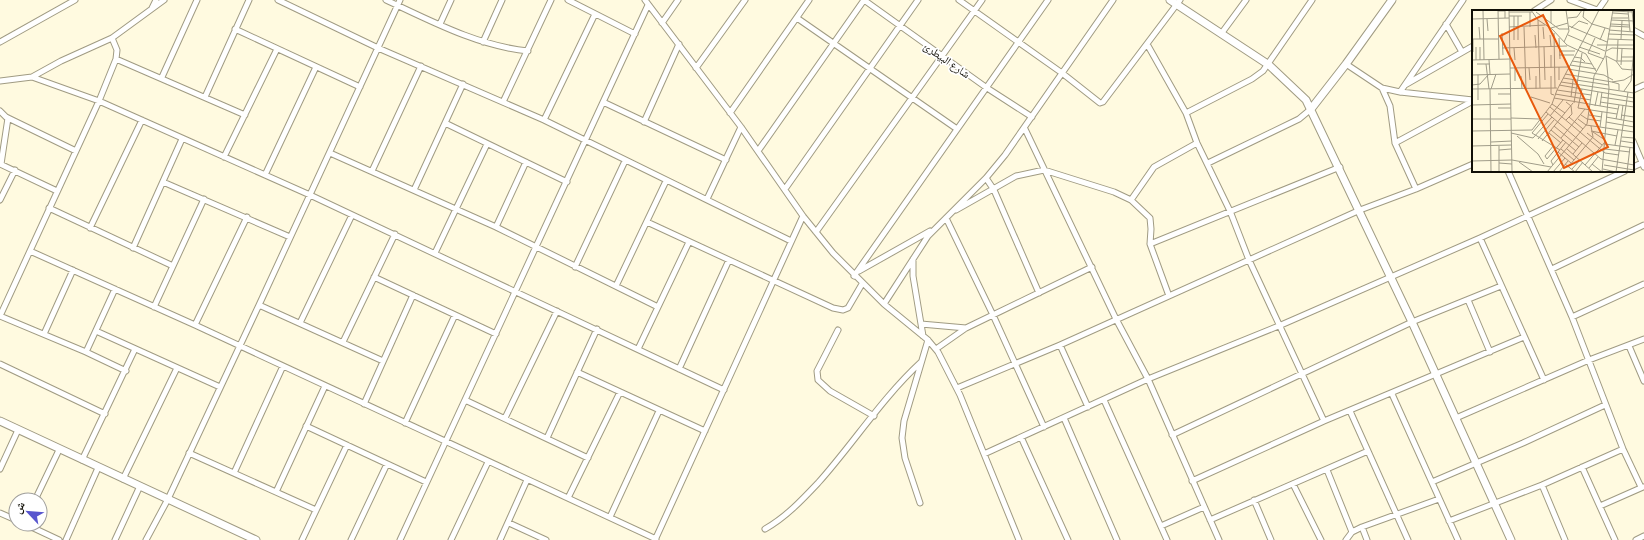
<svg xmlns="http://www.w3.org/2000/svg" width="1644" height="540" viewBox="0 0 1644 540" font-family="'Source Sans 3','Noto Naskh Arabic',sans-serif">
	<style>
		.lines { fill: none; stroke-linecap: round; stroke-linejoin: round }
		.street-casing { stroke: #a09b83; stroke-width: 7 }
		.secondary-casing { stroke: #a09b83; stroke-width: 9 }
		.street { stroke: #fff; stroke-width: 5 }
		.secondary { stroke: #fff; stroke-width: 7 }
		.labels { text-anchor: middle; stroke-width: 3.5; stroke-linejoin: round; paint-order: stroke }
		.street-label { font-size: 11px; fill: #110f07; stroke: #fff }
		.inset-road { fill: none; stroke: #a09c89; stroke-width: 1 }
		.view { fill: #e8590c; fill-opacity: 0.15; stroke: #e8590c; stroke-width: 2 }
		.inset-edge { fill: none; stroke: #110f07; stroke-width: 2 }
	</style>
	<rect width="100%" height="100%" fill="#fffae0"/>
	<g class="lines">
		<defs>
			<path id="street" d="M278 0 378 48 544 120 791 241
				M386 0C431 21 478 46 528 51
				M568 0 635 34
				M645 0 741 127 803 216 833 253 884 304 928 340 938 352 960 395 1019 540
				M864 0 987 88 1032 117
				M959 0 1062 73 1100 103 1103 102 1180 0
				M1570 0 1600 11
				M152 8 156 0
				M1598 10 1605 0
				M1534 11 1551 0
				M797 18 957 129
				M662 23 678 0
				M440 24 451 0
				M1446 24 1462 52
				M235 29 360 87
				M1633 30 1644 36
				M1221 34 1246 0
				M0 42 75 0
				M483 42 502 0
				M1147 44 1186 113 1197 143 1230 211 1249 260 1324 421
				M116 59 245 115
				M1346 64 1382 88 1400 92 1473 100
				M696 68 745 0
				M32 77 99 101 310 195 724 390
				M162 77 197 0
				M0 81 32 77 61 61 112 38 164 0
				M1405 85 1473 46
				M1382 88 1390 106 1395 143 1416 189
				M1633 90 1644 85
				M1400 92 1463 0
				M205 97 249 0
				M503 102 551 0
				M603 102 726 160
				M0 111 6 117 76 151
				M730 113 809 0
				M1186 113 1252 79 1263 71 1312 0
				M544 120 595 14
				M644 122 679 44
				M445 123 567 182
				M1025 129 1116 319 1148 379 1219 540
				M1633 141 1644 167
				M1395 143 1473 101
				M758 151 864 0
				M330 153 496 227 658 307
				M224 157 277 49
				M1208 163 1299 119 1311 109
				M0 164 57 191
				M1 164 8 118
				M1633 167 1644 162
				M372 171 421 66
				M1508 171 1572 317 1623 449 1641 487
				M265 175 316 67
				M986 178 994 190 1039 293
				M163 182 290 237
				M785 189 918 0
				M414 190 463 84
				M707 199 741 127
				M0 200 15 170
				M1131 200 1154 167 1197 143
				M49 208 173 266
				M956 210 1016 176 1044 170 1114 192 1131 200 1150 218 1151 229 1150 244 1169 296
				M946 218 993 315 1044 427
				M647 222 833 308 843 310 848 308 862 284
				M496 227 526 162
				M90 228 142 120
				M816 232 982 0
				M1480 238 1544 380
				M1150 244 1340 167
				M133 248 182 139
				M30 251 195 325 656 539
				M435 253 487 144
				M913 259V276L923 336
				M575 267 625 161
				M1552 269 1644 225
				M859 271 930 231
				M854 276 1048 0
				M374 277 496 334
				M616 286 666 181
				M1468 300 1490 352
				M884 304 928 236 986 178 1005 155 1113 0
				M259 305 383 361
				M154 307 204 199
				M0 316 99 101 116 59 117 50 112 38
				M0 316 86 352 126 371
				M1572 317 1644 284
				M300 323 352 215
				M921 324 966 328
				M195 325 247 217
				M838 330 817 371 818 380 830 391 874 416
				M96 331 220 387
				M44 334 73 270
				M343 342 395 234
				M1060 345 1088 407
				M1629 346 1644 381
				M638 349 689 242
				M936 349 966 328 1092 267
				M86 352 115 289
				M0 364 105 414
				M679 369 729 260
				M577 372 705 431
				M957 388 1060 345 1360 210 1416 189 1473 164
				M1392 394 1458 540
				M465 400 588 458
				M1104 400 1167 540
				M364 404 413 295
				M1350 411 1408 540
				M505 418 557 311
				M1064 418 1117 540
				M1456 418 1589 360 1644 339
				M405 423 455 315
				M306 426 426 482
				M1172 435 1412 322 1501 286
				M1021 437 1068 540
				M547 438 597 329
				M189 453 316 510
				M984 454 1148 379 1281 325 1480 238 1625 171
				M82 460 135 349
				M1582 467 1615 540
				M0 469 18 430
				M1327 470 1352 532
				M234 473 283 366
				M123 479 177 368
				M1192 481 1324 421 1524 337
				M1432 482 1523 443 1605 405
				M1293 484 1321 540
				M1542 485 1565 540
				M276 492 325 386
				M568 498 620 392
				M35 500 59 450
				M1254 500 1271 540
				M920 503 905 458 902 438 904 421 928 340
				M1600 506 1643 487
				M0 513 16 520
				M610 517 659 411
				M1210 520 1368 451
				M1449 521 1542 485 1623 449
				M509 523 546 540
				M25 524 59 540
				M1161 526 1204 507
				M1362 527 1367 540
				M765 529C786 517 802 500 818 483 853 444 882 398 921 362
				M66 540 98 468
				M115 540 140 486
				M146 540 168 499 259 305 400 0
				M302 540 347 445
				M351 540 387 464
				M400 540 648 5
				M451 540 488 462
				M500 540 527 480
				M655 540 803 216
				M1346 540 1352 532 1362 527 1439 499
				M1636 540 1644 536"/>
			<path id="secondary" d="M1170 0 1269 65 1306 100 1412 322 1511 540
				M1311 109 1346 64 1392 0
				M0 421 256 540"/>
		</defs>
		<use href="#street" class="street-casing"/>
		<use href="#secondary" class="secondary-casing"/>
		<use href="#street" class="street"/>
		<use href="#secondary" class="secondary"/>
	</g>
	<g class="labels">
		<g class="street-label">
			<text transform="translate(947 60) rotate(35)" y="4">شارع البيطرئ</text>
		</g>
	</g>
	<g transform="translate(1472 10)">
		<rect width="162" height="162" fill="#fffae0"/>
		<path class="inset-road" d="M11 0 12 50M26 0 27 49M37 0 40 162M59 0 66 10 80 19 95 35 114 44 124 61M79 0V13M112 0 111 7 120 14 127 0M160 0 162 21M26 1H33V8M141 1 162 2M156 1 158 21M37 2H60M58 2V17M64 2 87 19H97M141 3 156 4M37 6H50M42 6V30M46 6V30M96 8 105 7 110 0M140 8H156M0 9 37 8M15 9 16 21M66 10 68 78M139 10 162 11M139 14 157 15M97 16 135 32M138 16 157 17M7 17 8 29M37 17 73 15M52 17 54 79M71 17 72 29M79 18 96 13M99 18 107 11 116 14M137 20 162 22M30 23 31 45M82 23 83 78M136 24 162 25M63 25 64 38M78 25 79 37M96 25 133 41M87 28 88 49M123 28 116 43 132 49M0 29H26M136 29 162 30M149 29 150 11M128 30 133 18M92 32 97 21 94 0M125 35H162M4 37V50M8 37V50M72 37 73 70M107 37 128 44M30 38 95 36M42 38 43 50M87 41H103M134 41 140 38 162 39M1 42V29M79 45V58M87 45H102M134 46 144 51H162M102 47 109 48 113 52M149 47H162M0 50 38 49M17 50 18 64M100 51 120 54M144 51 150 59 161 60M145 51 146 30M5 54H18M14 54 17 79M98 55 124 59M149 55 150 39M87 57V70M38 58 96 57M43 58V71M57 58 58 70M96 59 132 65 141 70M93 64 140 72 152 70 162 64M0 65 38 64M6 65V90M49 66 50 79M64 66V79M79 66V84L82 85M91 68 137 75M89 72 162 83M140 72 147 74V80M0 75 8 74 17 64M87 75 162 88M0 79 85 78M18 79 19 162M19 79 24 64M110 79 106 98 145 104M85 80 119 85M152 81 159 71 162 39M26 84H39M83 84 119 90M59 87 78 93M99 87 101 70M129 87 162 92M82 88 146 99M128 92 162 97M102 93 110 43M80 94 93 103M0 95 39 94M123 96 126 82M128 96 130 82M78 97 133 143 147 145M26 98H39M74 102 129 149 162 155M76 104 60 123 88 140M109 105 115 109 129 111M117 105 130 107M149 105 162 107M78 106 91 90M97 107 111 119M134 107 162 112M39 108 67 109M0 109H39M106 109 114 115 162 122M144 109 147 95M94 110 100 104 99 96 94 92M149 110 151 95M134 112 162 117M82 116 107 137M128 117 130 102M79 120 104 141M0 121 60 120 80 94 85 80 120 14 137 19M119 121 145 126M121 122 133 130M39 123 61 128 80 107M77 123 89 133M115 123 130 135M45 126 66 144 72 154M150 127 162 128M89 128 113 99M66 129 82 110M70 131 101 93M149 131 162 133M19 132 40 131M133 134 162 138M143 135 146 120M0 136 39 135M27 136V162M89 139 102 150M95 139 121 162M133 139 158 142M27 140 39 139M86 142 99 153M101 144 110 133M75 149 91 130M75 149 73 146 82 135M0 151 40 150 79 157M47 152 61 162M27 153 40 154M93 154 103 162M120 154 130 162M81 155 79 151 94 132M113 155 133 132M132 155 162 160M97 156 121 127 119 116M117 158 126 147M100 159 108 150M131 159 144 162M75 162 115 114 122 66 133 46 141 0M81 162 93 148M87 162 96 151M103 162 111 152M130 162 137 78 134 46M144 162 156 82M155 162 158 137"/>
		<path class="view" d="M71 5 136 137 92 158 28 26Z"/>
		<rect width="162" height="162" class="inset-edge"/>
	</g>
	<g transform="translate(28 512) rotate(296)"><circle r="19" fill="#ffffff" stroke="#a09f9c"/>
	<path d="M0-3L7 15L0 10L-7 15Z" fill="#5856ce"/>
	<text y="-6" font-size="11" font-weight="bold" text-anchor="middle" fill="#110f07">ش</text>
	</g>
</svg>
